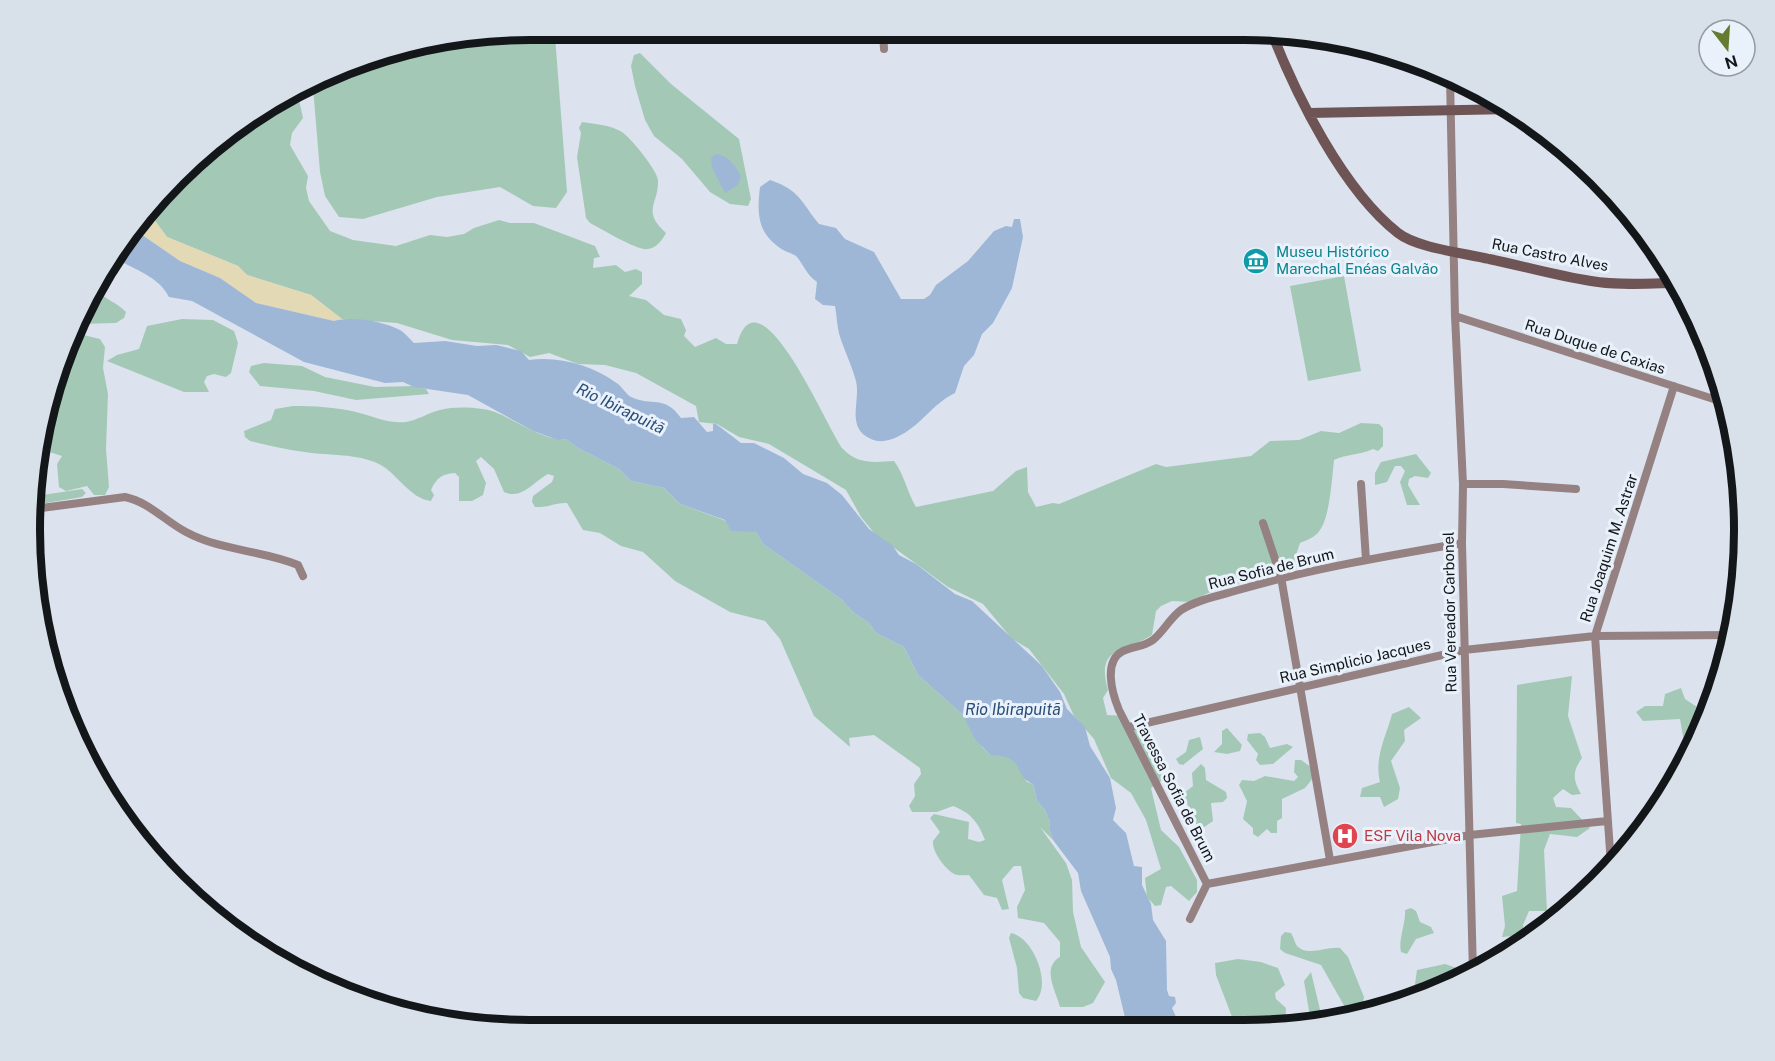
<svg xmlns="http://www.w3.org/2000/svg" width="1775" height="1061" viewBox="0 0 1775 1061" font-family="'Public Sans',sans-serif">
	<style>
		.green { fill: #a3c9b6 }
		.sand { fill: #e3d9b4 }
		.water { fill: #9eb7d7 }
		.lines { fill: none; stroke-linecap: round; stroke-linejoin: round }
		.street { stroke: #958182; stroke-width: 8 }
		.secondary { stroke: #6f5455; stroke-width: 10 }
		.labels { text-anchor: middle; stroke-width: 6; stroke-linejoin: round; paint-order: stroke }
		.culture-label { font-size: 15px; fill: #0d838f; stroke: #e9f1fb; text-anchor: start }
		.street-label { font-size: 15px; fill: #14171a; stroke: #e9f1fb }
		.health-label { font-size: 15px; fill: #be3a42; stroke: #e9f1fb; text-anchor: start }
		.water-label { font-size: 16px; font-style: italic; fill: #294d77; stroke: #e9f1fb }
		.rim { fill: none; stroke: #14171a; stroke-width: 8 }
	</style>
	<rect width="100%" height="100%" fill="#dce3ee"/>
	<path class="green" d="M530 30H558L555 36 567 192 556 208 533 206 500 187 437 197 363 219 339 217 325 196 320 172 313 87 370 56Z
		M640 53 671 84 739 139 751 199 748 206 730 204 710 192 682 159 654 136 645 120 635 86 631 66 634 55Z
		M298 95 303 118 292 133 290 145 308 176 306 188 309 201 330 231 353 240 396 246 430 235 447 237 464 234 474 228 499 220 510 223H534L595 246 600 257 594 258 593 268 616 265 625 272 636 269 642 272V284L629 296 646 300 664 315 681 319 686 330 684 336 695 347 716 338 726 344H737C759 263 830 435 843 449 858 465 875 462 894 461 904 474 907 492 916 507L993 491 1016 471 1027 467 1028 492 1036 507 1053 503 1059 504 1156 464 1166 467 1251 456 1270 441 1299 440 1321 431 1339 433 1361 423 1379 424 1383 428V446L1378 451 1373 449C1360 455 1347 454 1334 460 1332 478 1330 516 1320 530 1316 537 1307 540 1300 543L1296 555 1297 567 1265 572 1261 577 1212 591 1191 602 1172 601 1161 606 1156 611 1152 635C1125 653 1095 645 1108 690L1103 698 1107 715 1126 716 1130 727 1143 729 1147 751 1164 768 1163 780 1151 788 1161 830 1179 847 1197 880V892L1189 901 1171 886 1166 887 1161 905 1155 906 1147 897 1145 878 1161 869 1146 820 1131 793 1111 778 1094 739 1074 716 1064 694 1029 649 1012 639 983 604 948 587 875 534 861 517 846 490 769 444 739 437 717 424 699 422 696 406 636 373 605 365 578 364 549 353 530 357 508 345 452 340 397 323 342 319 311 295 247 275 238 266 167 237 150 214 226 133Z
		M582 122C595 124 611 125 622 132 631 138 657 170 658 180 659 204 641 211 666 233 662 240 657 248 648 249 637 251 602 229 590 223L586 218 577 157 581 133 579 128Z
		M1344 276 1361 371 1308 381 1290 286Z
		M96 290C105 299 116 302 126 312L124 318 116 323 79 324Z
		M182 319 213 320 234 331 238 343 231 373 226 377 214 374 207 376 204 382 209 392H184L107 361 117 355 139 349 147 326Z
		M75 333 100 339 105 347 103 368 108 394 106 449 109 487 105 495H94L87 486 66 491 59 487 57 464 62 456 43 450 56 370Z
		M264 363 302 366 325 377 375 387 414 386 426 389 429 394 356 400 314 391 260 386 249 372 251 366Z
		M293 406C315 406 335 407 356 412 372 416 389 424 406 422 418 420 428 413 440 410 454 406 482 407 495 412 514 419 545 442 566 439L578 448 619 469 631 481 664 488 680 504 756 532 763 544 841 599 854 613 869 623 876 633 904 647 918 675 963 715 982 747 990 755H1007L1016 762 1027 782 1033 784 1037 801 1045 810 1050 822 1049 828 1053 840 1040 827 1066 863 1072 880 1073 912 1081 947 1105 982 1093 1003 1083 1007H1060C1056 991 1041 968 1060 957V942L1044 923 1018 918 1017 907 1025 890 1021 866H1014L1002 880 1009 909 1002 910 997 898 984 895 969 875C964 875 958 876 954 874 944 868 932 851 933 841L940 832 930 818 934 814 969 822 968 839 979 842 985 840C978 822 971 813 953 806L937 812H912L909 806 915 796 914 784 921 774 920 768 874 735 849 738 850 747 814 716 780 639 765 621 730 612 675 581 643 552 621 546 600 533 583 530 567 503C556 502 548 508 535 507L532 502 533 496 552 482 554 476 548 474C533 482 522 500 504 492L494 469 481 457 476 461 486 483 483 495 472 501H459V477L455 473C441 474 437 478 431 490L434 495 431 501C410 499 397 473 379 464 356 453 330 456 305 452 287 450 268 445 250 441L245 437 244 431 271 420 275 409Z
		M1416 454 1431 473 1428 478 1415 476 1409 479 1408 485 1420 505H1407L1400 482 1405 471 1401 466H1395L1387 482 1375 485V473L1381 462Z
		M82 489 86 493 82 497 34 505 36 496Z
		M1572 676 1568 716 1582 758C1572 772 1573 779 1581 794L1572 795 1563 789 1553 798 1556 807 1571 808 1590 828 1577 837 1550 834 1544 850 1547 911H1529L1523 925 1524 935 1502 937 1505 926 1502 896 1517 891 1521 824 1516 823 1517 685Z
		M1681 688 1685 699 1700 709 1712 706 1707 722 1687 759 1680 719 1643 721 1636 712 1645 706H1663L1665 694Z
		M1409 707 1421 718 1404 730 1405 741 1391 761 1400 788 1398 799 1384 807 1380 797H1360L1362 788 1380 782C1374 757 1386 737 1392 714Z
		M1227 728 1242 745 1240 751 1227 754 1214 752 1222 744V731Z
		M1260 733 1265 737 1270 748 1287 744 1293 747 1273 764 1260 765 1256 760 1258 754 1247 740 1248 734Z
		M1200 737 1203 749 1183 765 1179 764 1176 759 1186 752 1189 740Z
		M1295 760H1301L1311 767 1313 778 1305 788 1282 799V818L1277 821V833H1271L1267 829 1258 837 1253 834V828L1243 819 1247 801 1239 785 1242 780 1254 781 1265 776 1294 781 1298 777 1294 772Z
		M1201 764 1205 768 1206 780 1226 792 1227 798 1223 802 1211 803 1213 821 1203 828 1197 827C1195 814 1185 805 1184 793L1193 786 1192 773Z
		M1411 908 1416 911 1420 922 1431 927 1434 933 1416 939 1407 954 1401 952C1398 939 1406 924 1405 910Z
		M1285 932 1291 933C1294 937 1294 942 1297 946 1308 957 1327 946 1340 948L1348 957 1364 997 1363 1003 1353 1009H1346L1321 965 1285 953 1280 949 1281 936Z
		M1011 933C1033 937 1052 983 1036 1001L1023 998 1019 993 1017 968 1009 938Z
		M1238 959 1261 962 1278 968 1285 985 1275 993 1276 999 1286 1008 1285 1029 1237 1030 1216 975 1215 963Z
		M1445 964 1468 972V975L1450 983 1430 981 1425 985 1428 992 1413 998 1417 970Z
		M1311 972 1323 1022 1308 1025 1310 1017 1304 981Z"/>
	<path class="sand" d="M150 214 167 237 238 266 247 275 311 295 342 319 334 321 256 303 220 278 180 261 135 230Z"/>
	<path class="water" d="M715 154C727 154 736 166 741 176L738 185 725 193 712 168 711 158Z
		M770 180C800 190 801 202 819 224L836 228 845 239 874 252 901 299H924L930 295 936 285 968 261 994 231 1006 226 1012 227 1014 219H1020L1023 237 1012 288 993 323 982 334 974 355 964 366 955 393C932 404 921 426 897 437 888 441 880 443 871 439 845 428 861 401 856 381 852 366 845 352 840 337 837 327 837 317 835 306L823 305 815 299 817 282C807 275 804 266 797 257 793 253 785 252 780 248 757 232 757 213 760 187Z
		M135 230 180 261 220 278 256 303 334 321C352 316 383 321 400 330 405 333 410 339 414 343L445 341 477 346 496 345 521 351 529 360C560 356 592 365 618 384 622 387 626 394 631 397 652 407 664 394 681 418L694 417 707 432 713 431V424H716L741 443H754L784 458 803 474 827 483 842 495 869 529 892 545 899 555 916 564 955 594 972 601 1042 666 1060 692 1067 709 1085 727 1090 746 1110 778 1116 808 1113 820 1126 833 1134 866 1142 867V885L1151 904 1153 920 1166 941 1167 990 1169 996 1175 997 1176 1003 1172 1008 1177 1019 1186 1030H1128L1116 980 1111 969 1110 957 1081 891 1078 873 1053 840 1049 828 1050 822 1045 810 1037 801 1033 784C1011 775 1028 756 990 755L975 739 963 715 918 675 904 647 876 633 869 623 854 613 841 599 763 544 756 532 731 531 725 520 680 504 664 488 631 481 619 469 578 448 566 439 558 440 533 431 468 395 414 387 403 382 385 383 304 362 192 301 169 297C160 279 141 272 124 263 120 261 118 257 113 254Z"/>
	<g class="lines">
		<path class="street" d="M883 31 884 49
			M1450 78 1455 316 1463 484 1462 543 1473 973
			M1668 266V283
			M1455 316 1726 403
			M1361 484 1366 560
			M1463 484H1503L1576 489
			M34 509 125 497C149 502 165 521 186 532 221 551 262 550 298 565L303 576
			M1263 523 1281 577 1330 860
			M1129 727 1464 650 1595 636 1733 635
			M1611 865 1595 636 1674 386
			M1207 884 1470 835 1607 821
			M1190 919 1207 884 1119 710C1112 693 1103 661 1123 651 1134 646 1143 647 1153 640 1164 631 1170 618 1181 610 1199 599 1222 595 1242 589 1314 568 1388 556 1462 543"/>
		<path class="secondary" d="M1271 31C1296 95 1343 190 1398 233 1417 248 1464 253 1489 259 1523 266 1557 276 1591 281 1619 286 1649 283 1677 283
			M1309 113 1513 109"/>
	</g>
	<defs>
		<symbol id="museum-disc" viewBox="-11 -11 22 22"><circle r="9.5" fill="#0f9aa8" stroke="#e9f1fb"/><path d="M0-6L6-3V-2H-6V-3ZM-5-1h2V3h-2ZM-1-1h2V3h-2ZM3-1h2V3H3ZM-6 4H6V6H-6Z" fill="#fff"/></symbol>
		<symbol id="hospital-disc" viewBox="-11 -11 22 22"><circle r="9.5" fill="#e0444e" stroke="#e9f1fb"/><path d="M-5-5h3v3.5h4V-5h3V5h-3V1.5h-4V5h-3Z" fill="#fff"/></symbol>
	</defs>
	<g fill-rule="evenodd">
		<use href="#museum-disc" x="1241" y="246" width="30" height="30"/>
		<use href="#hospital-disc" x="1330" y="821" width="30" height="30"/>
	</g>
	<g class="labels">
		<g class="culture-label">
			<text x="1276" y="257">Museu Histórico<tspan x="1276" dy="17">Marechal Enéas Galvão</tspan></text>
		</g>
		<g class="street-label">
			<text transform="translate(1550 255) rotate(11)" y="5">Rua Castro Alves</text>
			<text transform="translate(1595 347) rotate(18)" y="5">Rua Duque de Caxias</text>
			<text transform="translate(1609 548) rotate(-72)" y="5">Rua Joaquim M. Astrar</text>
			<text transform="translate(1271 569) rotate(-14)" y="5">Rua Sofia de Brum</text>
			<text transform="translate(1450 612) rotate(-91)" y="5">Rua Vereador Carbonel</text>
			<text transform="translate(1355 661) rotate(-13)" y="5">Rua Simplicio Jacques</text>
			<text transform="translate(1174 788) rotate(63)" y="5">Travessa Sofia de Brum</text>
		</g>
		<g class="health-label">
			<text x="1364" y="841">ESF Vila Nova</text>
		</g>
		<g class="water-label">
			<text transform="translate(621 408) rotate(26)" y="6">Rio Ibirapuitã</text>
			<text x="1013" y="715">Rio Ibirapuitã</text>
		</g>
	</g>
	<path d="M0 0H1775V1061H0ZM530 40H1244A490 490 0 0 1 1734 530V530A490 490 0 0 1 1244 1020H530A490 490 0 0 1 40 530V530A490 490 0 0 1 530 40Z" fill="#d8e0e9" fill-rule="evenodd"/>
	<path class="rim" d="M530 40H1244A490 490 0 0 1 1734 530V530A490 490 0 0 1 1244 1020H530A490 490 0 0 1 40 530V530A490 490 0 0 1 530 40Z"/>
	<g transform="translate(1727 48) rotate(163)"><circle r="28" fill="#e9f1fb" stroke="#949aa1" stroke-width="1.5"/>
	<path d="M0-4.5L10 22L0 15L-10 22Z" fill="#637c2f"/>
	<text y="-9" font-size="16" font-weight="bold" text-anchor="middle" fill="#14171a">N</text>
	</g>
</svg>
